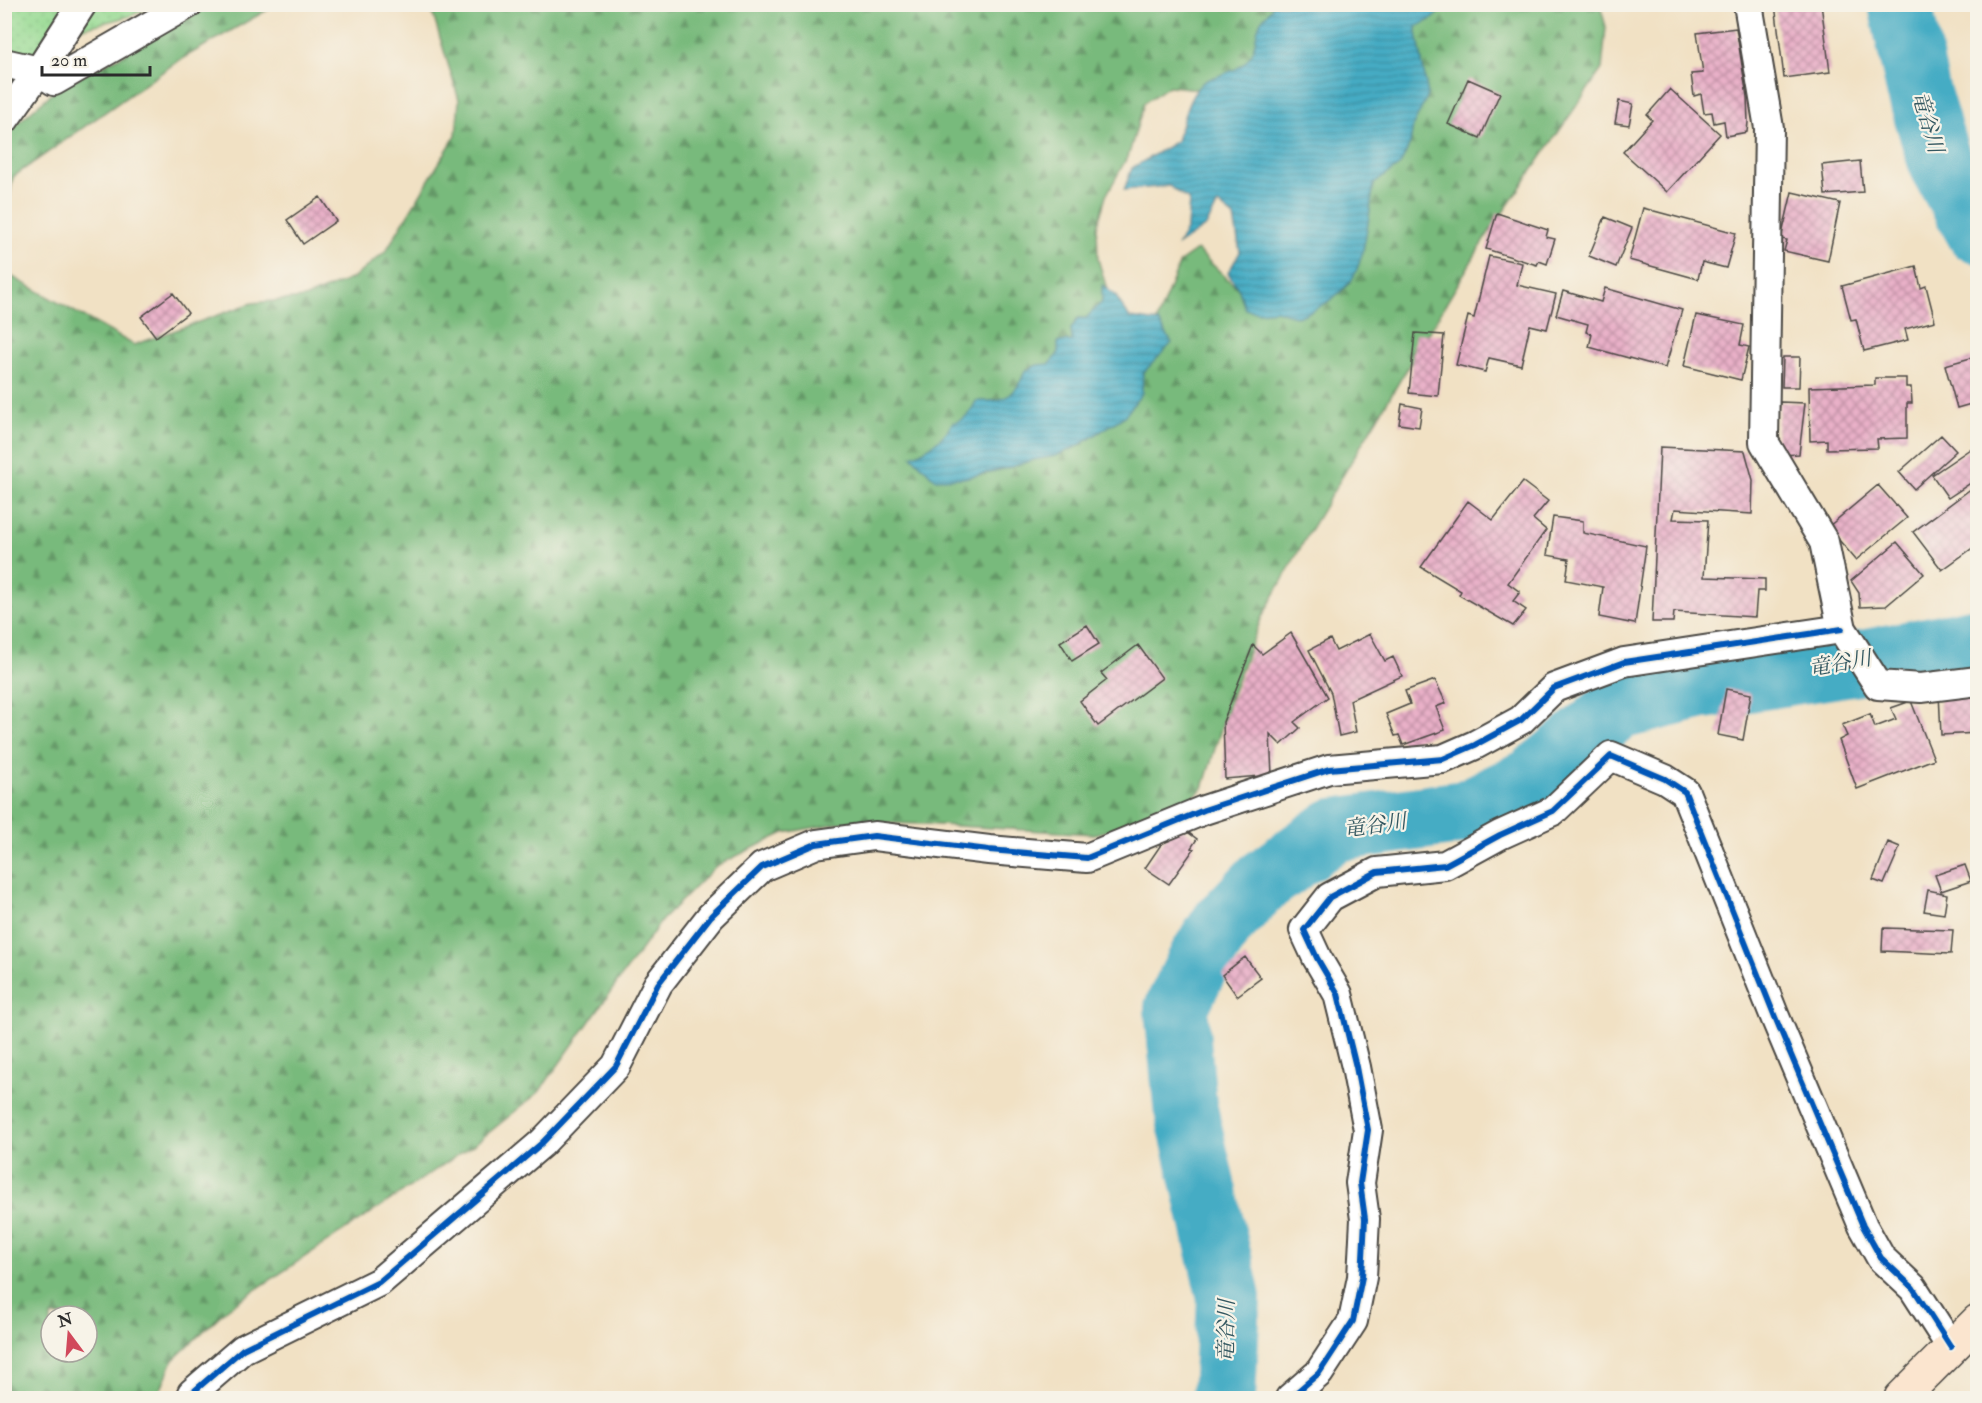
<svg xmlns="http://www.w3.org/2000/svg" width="1982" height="1403" viewBox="0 0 1982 1403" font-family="'IM FELL Double Pica','Noto Serif JP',serif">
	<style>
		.forest { fill: url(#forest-firs); stroke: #527254; stroke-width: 1.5; fill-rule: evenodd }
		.park { fill: url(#park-dots); stroke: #60825e; stroke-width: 1.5 }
		.water { fill: url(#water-rules); stroke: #386c78; stroke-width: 1.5 }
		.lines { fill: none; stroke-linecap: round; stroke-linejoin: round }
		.river { stroke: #45acc4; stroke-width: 64 }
		.building { fill: url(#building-cross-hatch) }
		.street-casing { stroke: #494642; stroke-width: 32 }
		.secondary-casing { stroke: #494642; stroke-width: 36 }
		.street { stroke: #fff; stroke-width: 28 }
		.secondary { stroke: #fbe5cf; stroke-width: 33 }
		.cycleway-casing { stroke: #f7f3e8; stroke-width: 10 }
		.cycleway { stroke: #0057b8; stroke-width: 6 }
		.labels { text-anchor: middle; stroke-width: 4.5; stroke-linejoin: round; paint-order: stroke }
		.water-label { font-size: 21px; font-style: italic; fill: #345861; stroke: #f7f3e8 }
	</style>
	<defs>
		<pattern id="forest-firs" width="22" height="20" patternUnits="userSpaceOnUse" patternTransform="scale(1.5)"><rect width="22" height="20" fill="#78ba7c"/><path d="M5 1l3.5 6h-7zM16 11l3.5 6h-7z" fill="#639766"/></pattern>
		<pattern id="park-dots" width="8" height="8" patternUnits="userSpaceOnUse" patternTransform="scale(1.5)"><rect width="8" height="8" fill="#96da92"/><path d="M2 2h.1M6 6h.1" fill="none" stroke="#81bb7e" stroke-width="1.8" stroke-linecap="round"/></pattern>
		<pattern id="water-rules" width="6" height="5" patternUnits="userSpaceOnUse" patternTransform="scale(1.5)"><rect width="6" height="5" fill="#45acc4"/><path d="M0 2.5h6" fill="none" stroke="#3a8c9f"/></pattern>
		<pattern id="building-cross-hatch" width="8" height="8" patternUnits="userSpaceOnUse" patternTransform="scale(1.5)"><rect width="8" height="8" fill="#e9b0c8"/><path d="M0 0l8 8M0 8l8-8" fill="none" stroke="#bd8fa3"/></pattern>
	</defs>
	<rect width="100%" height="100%" fill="#f7f3e8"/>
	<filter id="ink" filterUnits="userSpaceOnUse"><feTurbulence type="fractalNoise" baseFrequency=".0167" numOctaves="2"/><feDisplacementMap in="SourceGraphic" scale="12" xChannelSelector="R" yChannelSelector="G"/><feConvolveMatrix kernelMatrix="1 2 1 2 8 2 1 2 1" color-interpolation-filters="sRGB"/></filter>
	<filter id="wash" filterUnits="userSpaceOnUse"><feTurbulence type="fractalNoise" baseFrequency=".008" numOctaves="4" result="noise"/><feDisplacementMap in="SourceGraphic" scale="24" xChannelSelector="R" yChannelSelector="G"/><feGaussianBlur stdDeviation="1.35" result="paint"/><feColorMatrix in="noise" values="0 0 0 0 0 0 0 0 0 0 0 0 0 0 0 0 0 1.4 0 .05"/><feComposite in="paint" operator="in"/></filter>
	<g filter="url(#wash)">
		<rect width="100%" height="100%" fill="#f1e1c4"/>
		<path class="forest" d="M211 5H276L178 61 13 177 5 223V134L58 88 125 54Z
			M430 5H1292L1238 93 1169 86 1144 103 1129 154 1106 196 1097 227 1098 259 1111 303 1033 390 1153 330 1180 262 1197 250 1249 299 1412 5H1600L1606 27 1602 69 1486 237 1312 527 1261 619 1231 696 1203 788 1174 814 1095 834 922 824 845 822 784 833 716 866 662 920 539 1092 476 1143 228 1308 173 1360 157 1398H5L4 272 134 345 252 303 304 298 353 278 386 251 456 135 459 100ZM51 1316H87V1352H51Z"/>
		<path class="park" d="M5 5H156L130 16 51 36 5 100Z"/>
		<path class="water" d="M1273 5H1444L1434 18 1416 27 1428 95 1413 126 1410 144 1400 165 1374 184C1370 207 1365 264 1350 282 1336 298 1317 310 1297 317L1276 310 1259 312 1245 309 1239 290 1228 273 1240 252 1234 217 1218 204 1206 226 1178 245 1187 227 1189 200 1169 186 1124 190 1132 168 1177 141C1182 124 1190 87 1207 80 1218 75 1232 73 1242 65 1258 52 1253 39 1260 23 1263 16 1270 13 1273 5Z
			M1102 285 1115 295 1130 318 1159 322 1172 343 1143 373 1142 393 1125 416 1078 446 1056 456 1033 460 1008 468 964 478 935 479 912 456C927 450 945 438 952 423 966 419 970 414 976 401 1004 402 1015 398 1025 371L1037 365 1049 364 1058 354V342L1072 341 1071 329 1078 318H1086L1102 302Z"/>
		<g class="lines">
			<path class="river" d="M1900 4 1918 90 1941 166 1978 232
				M1224 1398 1229 1298 1185 1105 1176 1008 1201 957 1223 923 1262 882 1334 830 1465 812 1531 780 1619 708 1698 688 1858 663 1978 639"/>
		</g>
		<g id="blocks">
			<path class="building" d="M1775 4H1821L1830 72 1784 78Z
				M1736 28 1747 97 1748 122 1747 132 1726 136 1724 121 1714 123 1712 112 1704 113 1701 94 1694 96 1691 74 1703 73 1697 33Z
				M1468 79 1500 93 1480 138 1448 124Z
				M1670 89 1720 134 1667 192 1623 152 1652 120 1647 115Z
				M1619 101 1633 104 1629 125 1615 123Z
				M1860 161 1863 192 1825 195 1822 165Z
				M1792 192 1840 203 1828 261 1784 251 1787 240 1781 239Z
				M320 197 336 221 303 244 287 220Z
				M1643 208 1736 233 1726 268 1702 262 1698 279 1629 260Z
				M1497 213 1548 230 1546 237 1555 239 1547 264 1539 261 1537 265 1486 249Z
				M1605 217 1632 228 1616 267 1589 256Z
				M1489 256 1522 263 1517 285 1556 294 1547 329 1530 325 1521 365 1489 358 1485 372 1456 365 1468 316 1474 318Z
				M1916 266 1921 288 1926 286 1935 321 1905 329 1908 340 1864 351 1856 319 1851 320 1842 286Z
				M1605 288 1682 310 1665 368 1589 347 1592 334 1586 332 1588 324 1556 315 1563 291 1601 302Z
				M173 293 188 313 156 337 141 317Z
				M1696 315 1744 325 1740 345 1749 347 1741 380 1684 366Z
				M1415 333 1444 335 1438 396 1409 393Z
				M1978 356V402L1957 408 1945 365Z
				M1783 357H1800L1799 387H1782Z
				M1875 378H1906V387H1911L1912 403H1907V438L1877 439 1878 448 1827 449V440L1810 441 1809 387 1875 385Z
				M1780 402 1805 403 1799 454 1780 455 1776 438Z
				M1402 404 1422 408 1419 427 1399 424Z
				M1941 435 1956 451 1914 489 1899 472Z
				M1976 445 1978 478 1948 498 1932 475Z
				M1660 447 1745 451 1753 480 1752 514 1675 509 1673 519 1708 520 1704 577 1765 579V591H1757L1755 617 1674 612 1673 622H1652Z
				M1523 482 1548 501 1533 519 1546 530 1508 583 1520 592 1513 601 1526 610 1513 626 1459 595 1461 591 1421 567 1468 501 1493 520Z
				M1878 485 1907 518 1856 560 1828 527Z
				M1972 488 1978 496V544L1942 570 1913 532Z
				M1553 517 1583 521V533L1646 546 1635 624 1599 617 1603 587 1566 580 1569 559 1547 555Z
				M1897 542 1924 574 1886 606 1860 607 1859 593 1851 581Z
				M1087 625 1099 644 1072 661 1060 642Z
				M1291 633 1328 697 1294 722 1300 728 1281 745 1270 734 1272 775 1225 779 1223 722 1253 645 1262 654Z
				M1370 634 1385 661 1393 657 1402 676 1350 700 1356 732 1339 736 1331 693 1309 650 1330 639 1336 651Z
				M1138 645 1162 678 1098 726 1080 701 1107 680 1101 673Z
				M1435 680 1446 703 1436 707 1445 730 1403 745 1399 735 1395 736 1386 714 1410 704 1405 691Z
				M1726 689 1751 694 1743 740 1718 735Z
				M1978 690V733L1941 735 1939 693Z
				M1911 701 1934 759 1857 789 1839 740 1847 736 1842 725 1870 714 1875 727 1896 719 1891 708Z
				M1173 827 1182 828 1197 839 1191 848 1194 849 1169 884 1145 868Z
				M1888 842 1900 847 1884 884 1873 880Z
				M1965 865 1971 881 1941 891 1935 875Z
				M1928 890 1947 894 1944 914 1924 911Z
				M1883 928 1953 930 1951 954 1882 951Z
				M1245 957 1261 978 1237 996 1222 975Z"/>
		</g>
	</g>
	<g filter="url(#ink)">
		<use href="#blocks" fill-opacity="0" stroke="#494642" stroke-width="1.5"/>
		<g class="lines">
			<defs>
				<path id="street" d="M1748 4 1769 128 1764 442 1824 542 1842 629 1878 685 1921 688 1978 681
					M4 63 39 71 82 4
					M4 120 39 71 54 81 188 4
					M190 1398 192 1393 243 1349 379 1282 542 1143 616 1066 658 984 711 916 762 867 816 844 874 836 989 850 1087 858 1204 810 1329 769 1443 759 1475 745 1521 720 1554 688 1624 662 1842 629
					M1290 1398 1319 1373 1353 1321 1362 1277 1365 1219 1360 1183 1368 1130 1356 1067 1338 994 1317 958 1304 930 1330 897 1377 872 1445 865 1500 835 1553 811 1611 756 1665 779 1685 792 1775 1017 1863 1226 1881 1258 1913 1288 1951 1347"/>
				<path id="secondary" d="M1901 1398 1978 1321"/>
			</defs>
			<use href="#street" class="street-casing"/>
			<use href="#secondary" class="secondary-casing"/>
			<use href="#street" class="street"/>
			<use href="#secondary" class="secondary"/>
			<defs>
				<path id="cycleway" d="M190 1398 192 1393 243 1349 379 1282 542 1143 616 1066 658 984 711 916 762 867 816 844 874 836 989 850 1087 858 1204 810 1329 769 1443 759 1475 745 1521 720 1554 688 1624 662 1842 629
					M1290 1398 1319 1373 1353 1321 1362 1277 1365 1219 1360 1183 1368 1130 1356 1067 1338 994 1317 958 1304 930 1330 897 1377 872 1445 865 1500 835 1553 811 1611 756 1665 779 1685 792 1775 1017 1863 1226 1881 1258 1913 1288 1951 1347"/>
			</defs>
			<use href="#cycleway" class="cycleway-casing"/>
			<use href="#cycleway" class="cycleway"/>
		</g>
	</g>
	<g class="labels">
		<g class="water-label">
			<text transform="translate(1928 122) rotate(74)" y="7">竜谷川</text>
			<text transform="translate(1840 663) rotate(-10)" y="7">竜谷川</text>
			<text transform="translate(1375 825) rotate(-8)" y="7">竜谷川</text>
			<text transform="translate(1226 1331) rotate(-89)" y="7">竜谷川</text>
		</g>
	</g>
	<rect width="1982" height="1403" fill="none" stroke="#f7f3e8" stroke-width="24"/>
	<g transform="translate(69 1334) rotate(344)"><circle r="28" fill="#f7f3e8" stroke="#a5a39c" stroke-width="1.5"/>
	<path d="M0-4.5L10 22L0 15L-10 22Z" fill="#d1495b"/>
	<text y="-9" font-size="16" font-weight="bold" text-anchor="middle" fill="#2b2b2b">N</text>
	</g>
	<path d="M42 66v9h108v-9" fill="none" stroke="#2b2b2b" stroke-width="3"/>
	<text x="51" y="66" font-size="18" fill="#2b2b2b" stroke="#f7f3e8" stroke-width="4.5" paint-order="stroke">20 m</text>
</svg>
